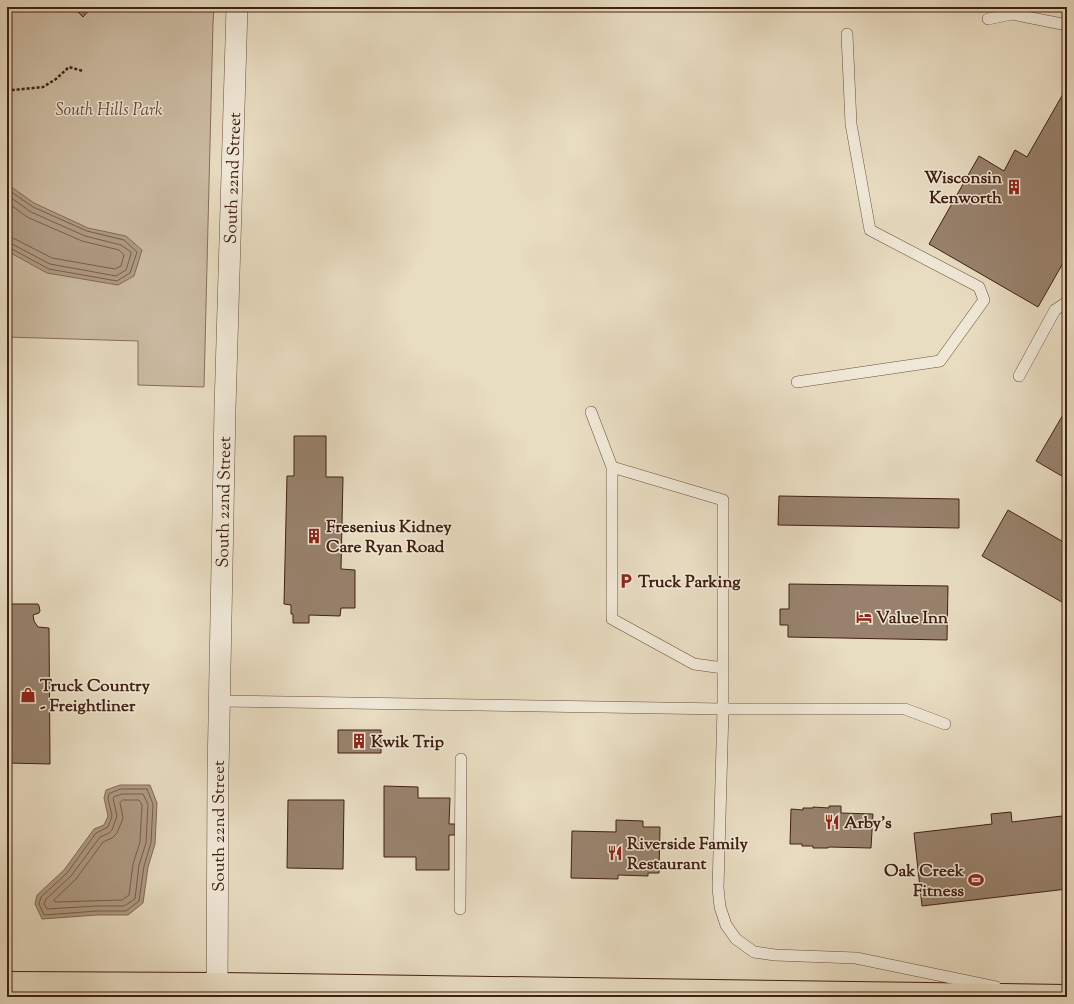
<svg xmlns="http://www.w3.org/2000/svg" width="1074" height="1004" viewBox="0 0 1074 1004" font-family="'Sorts Mill Goudy',serif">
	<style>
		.green { fill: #ccbca3; stroke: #866e5a }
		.water { fill: #af9c85; stroke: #836a57 }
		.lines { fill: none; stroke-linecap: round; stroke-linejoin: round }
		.shore { stroke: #785e4b; stroke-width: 1 }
		.building { fill: #98826d; stroke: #412011 }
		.lane-casing { stroke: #6b4f3d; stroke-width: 12 }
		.street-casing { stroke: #6b4f3d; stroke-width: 22 }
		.primary-casing { stroke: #412011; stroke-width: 24 }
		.path { stroke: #412011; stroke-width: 2.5; stroke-dasharray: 3 2; stroke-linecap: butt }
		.lane { stroke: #f0e8d7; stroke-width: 11 }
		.street { stroke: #f0e8d7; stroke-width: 21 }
		.primary { stroke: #e8dcc1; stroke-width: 22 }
		.labels { text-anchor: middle; stroke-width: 3; stroke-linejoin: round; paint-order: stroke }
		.park-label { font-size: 17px; font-style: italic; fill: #644736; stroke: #f0e8d7 }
		.poi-label { font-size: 17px; font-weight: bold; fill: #412011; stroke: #f0e8d7; text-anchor: start }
		.street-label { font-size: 17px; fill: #412011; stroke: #f0e8d7 }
	</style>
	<rect width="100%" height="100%" fill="#e8dcc1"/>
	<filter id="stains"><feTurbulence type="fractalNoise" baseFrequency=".005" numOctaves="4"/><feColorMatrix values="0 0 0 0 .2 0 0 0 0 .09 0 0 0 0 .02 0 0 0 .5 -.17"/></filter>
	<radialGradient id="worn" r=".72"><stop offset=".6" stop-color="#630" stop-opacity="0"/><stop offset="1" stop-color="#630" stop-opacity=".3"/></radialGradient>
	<path class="green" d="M7 7H214L213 23 204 387 138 385V341L7 337Z"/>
	<path class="water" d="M7 184 34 203 88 228 126 236 142 250 134 276 118 285 47 273 7 251Z
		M120 785H150L157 803 155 844 148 867 143 903 128 915H97L42 919 35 904 37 895 64 870 94 829 104 825 108 816 104 798 106 790Z"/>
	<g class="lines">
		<path class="shore" d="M7 189 33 207 87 231 124 240 137 252 130 273 117 281 49 269 10 248H7
			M7 195 31 212 85 236 121 245 131 252V254L126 270 116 276 50 264 12 244 7 243
			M7 202 27 217 82 241 119 250 124 255 121 266 115 269 52 258 15 239 7 237
			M121 789H147L153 804 151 843 144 866 139 901 126 911H97L44 915 39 904 41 897 67 873 96 833 108 827 112 816 108 798 109 794Z
			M122 794H143L148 804 146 843 139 865 135 899 124 906H97L47 909 44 904 46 899 71 876 100 837 109 833 112 830 117 816 113 798 114 797Z
			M123 800H139L142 805 140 842 133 864 129 895 122 900 55 902 54 900 76 879 103 842 112 838 117 833 123 818 120 803Z"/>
	</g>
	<path class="building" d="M73 7H92L83 17Z
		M1067 87V256L1038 307 929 244 979 156 1004 171 1015 150 1027 157Z
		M1064 413 1067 414V479L1036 461Z
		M294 436H326V477H343L341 569 355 570V608H341L340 616 309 615V623H293V614H291V605L284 604 287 476H294Z
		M779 496 959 499V528L778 525Z
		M1008 510 1067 544V605L982 556Z
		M789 584 948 586 947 640 788 637V625H780V609H789Z
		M7 604H38L39 606 40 611 39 613 33 615 34 621 38 627 49 628 50 764 7 763Z
		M338 730H381V753H338Z
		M384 786 418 787V798H450L449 824H455V835H449V870H416V857H384Z
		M288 800H344L343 869 287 868Z
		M829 806H841V813L873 814 871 848 829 847 828 848H813V846H802V844H790L791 809 803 810V808H813V807L829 808Z
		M1011 812 1012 822 1062 816 1067 857V889L922 906 914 833 992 824 991 814Z
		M616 820 643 821V827H660L659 873H648V876L618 875V879L571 878 572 831 616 832Z"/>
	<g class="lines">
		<defs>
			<path id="lane" d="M988 19 1012 14 1067 25
				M1019 376 1055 310 1067 302
				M797 382 940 361 984 300 979 287 870 230 851 124 847 34
				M591 412 612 467 723 500V709L718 888 720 907 726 925 736 939 754 952 775 955 856 958 996 987
				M612 467V619L694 664 723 668
				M220 701 723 709H905L945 724
				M460 909 461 759"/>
			<path id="street" d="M217 997 218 774 225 408 237 7"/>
			<path id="primary" d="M7 983 217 984 1067 996"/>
		</defs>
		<use href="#lane" class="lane-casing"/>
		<use href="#street" class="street-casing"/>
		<use href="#primary" class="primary-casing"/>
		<path class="path" d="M7 88 13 90 43 87 56 79 69 67 83 71"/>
		<use href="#lane" class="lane"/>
		<use href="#street" class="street"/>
		<use href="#primary" class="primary"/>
	</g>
	<defs>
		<symbol id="building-bare" viewBox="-9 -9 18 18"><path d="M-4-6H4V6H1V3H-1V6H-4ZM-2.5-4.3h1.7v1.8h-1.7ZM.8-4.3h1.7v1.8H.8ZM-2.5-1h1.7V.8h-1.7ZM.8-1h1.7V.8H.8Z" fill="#8f2418" stroke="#f0e8d7" stroke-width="2.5" paint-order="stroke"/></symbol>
		<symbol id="parking-bare" viewBox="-9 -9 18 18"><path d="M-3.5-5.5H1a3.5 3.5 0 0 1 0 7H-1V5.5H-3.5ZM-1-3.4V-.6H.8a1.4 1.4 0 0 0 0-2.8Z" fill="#8f2418" stroke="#f0e8d7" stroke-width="2.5" paint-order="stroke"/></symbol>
		<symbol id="hotel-bare" viewBox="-9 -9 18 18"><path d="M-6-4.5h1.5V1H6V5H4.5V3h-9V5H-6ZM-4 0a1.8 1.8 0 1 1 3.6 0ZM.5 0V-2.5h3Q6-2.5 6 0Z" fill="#8f2418" stroke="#f0e8d7" stroke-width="2.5" paint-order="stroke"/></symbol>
		<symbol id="shop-bare" viewBox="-9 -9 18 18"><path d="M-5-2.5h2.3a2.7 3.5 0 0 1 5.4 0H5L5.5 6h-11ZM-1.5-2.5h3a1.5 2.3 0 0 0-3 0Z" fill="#8f2418" stroke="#f0e8d7" stroke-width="2.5" paint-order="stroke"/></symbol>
		<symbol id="restaurant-bare" viewBox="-9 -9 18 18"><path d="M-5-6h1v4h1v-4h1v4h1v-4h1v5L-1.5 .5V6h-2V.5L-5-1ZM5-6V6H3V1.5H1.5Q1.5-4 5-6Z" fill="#8f2418" stroke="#f0e8d7" stroke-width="2.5" paint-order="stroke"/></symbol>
		<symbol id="stadium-bare" viewBox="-9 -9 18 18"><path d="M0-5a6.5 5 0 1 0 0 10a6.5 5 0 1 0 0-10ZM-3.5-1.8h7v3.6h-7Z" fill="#8f2418" stroke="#f0e8d7" stroke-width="2.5" paint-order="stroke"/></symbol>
	</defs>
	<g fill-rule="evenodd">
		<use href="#building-bare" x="1003" y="176" width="22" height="22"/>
		<use href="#building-bare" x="303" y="525" width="22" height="22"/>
		<use href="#parking-bare" x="615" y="570" width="22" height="22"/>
		<use href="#hotel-bare" x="853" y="606" width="22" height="22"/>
		<use href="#shop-bare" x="17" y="684" width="22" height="22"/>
		<use href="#building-bare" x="348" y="730" width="22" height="22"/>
		<use href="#restaurant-bare" x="821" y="811" width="22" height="22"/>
		<use href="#restaurant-bare" x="604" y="842" width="22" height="22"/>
		<use href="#stadium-bare" x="965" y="869" width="22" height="22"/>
	</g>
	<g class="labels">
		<g class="park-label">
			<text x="109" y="115">South Hills Park</text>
		</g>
		<g class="poi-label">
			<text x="1002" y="183" text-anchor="end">Wisconsin<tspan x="1002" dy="20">Kenworth</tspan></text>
			<text x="326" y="532">Fresenius Kidney<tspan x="326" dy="20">Care Ryan Road</tspan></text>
			<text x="638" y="587">Truck Parking</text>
			<text x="876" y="623">Value Inn</text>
			<text x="40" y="691">Truck Country<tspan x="40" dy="20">- Freightliner</tspan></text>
			<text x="371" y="747">Kwik Trip</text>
			<text x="844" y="828">Arby's</text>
			<text x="627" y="849">Riverside Family<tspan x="627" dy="20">Restaurant</tspan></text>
			<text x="964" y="876" text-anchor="end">Oak Creek<tspan x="964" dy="20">Fitness</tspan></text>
		</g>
		<g class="street-label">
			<text transform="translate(232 178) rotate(-88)" y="6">South 22nd Street</text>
			<text transform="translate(223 502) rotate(-89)" y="6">South 22nd Street</text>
			<text transform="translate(218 826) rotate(-90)" y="6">South 22nd Street</text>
		</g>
	</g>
	<rect width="1074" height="1004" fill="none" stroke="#e8dcc1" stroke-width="24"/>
	<rect x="8" y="8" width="1058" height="988" fill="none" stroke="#412011" stroke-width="2"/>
	<rect x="12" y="12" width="1050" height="980" fill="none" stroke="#412011"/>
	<rect width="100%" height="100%" filter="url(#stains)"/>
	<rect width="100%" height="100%" fill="url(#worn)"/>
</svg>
